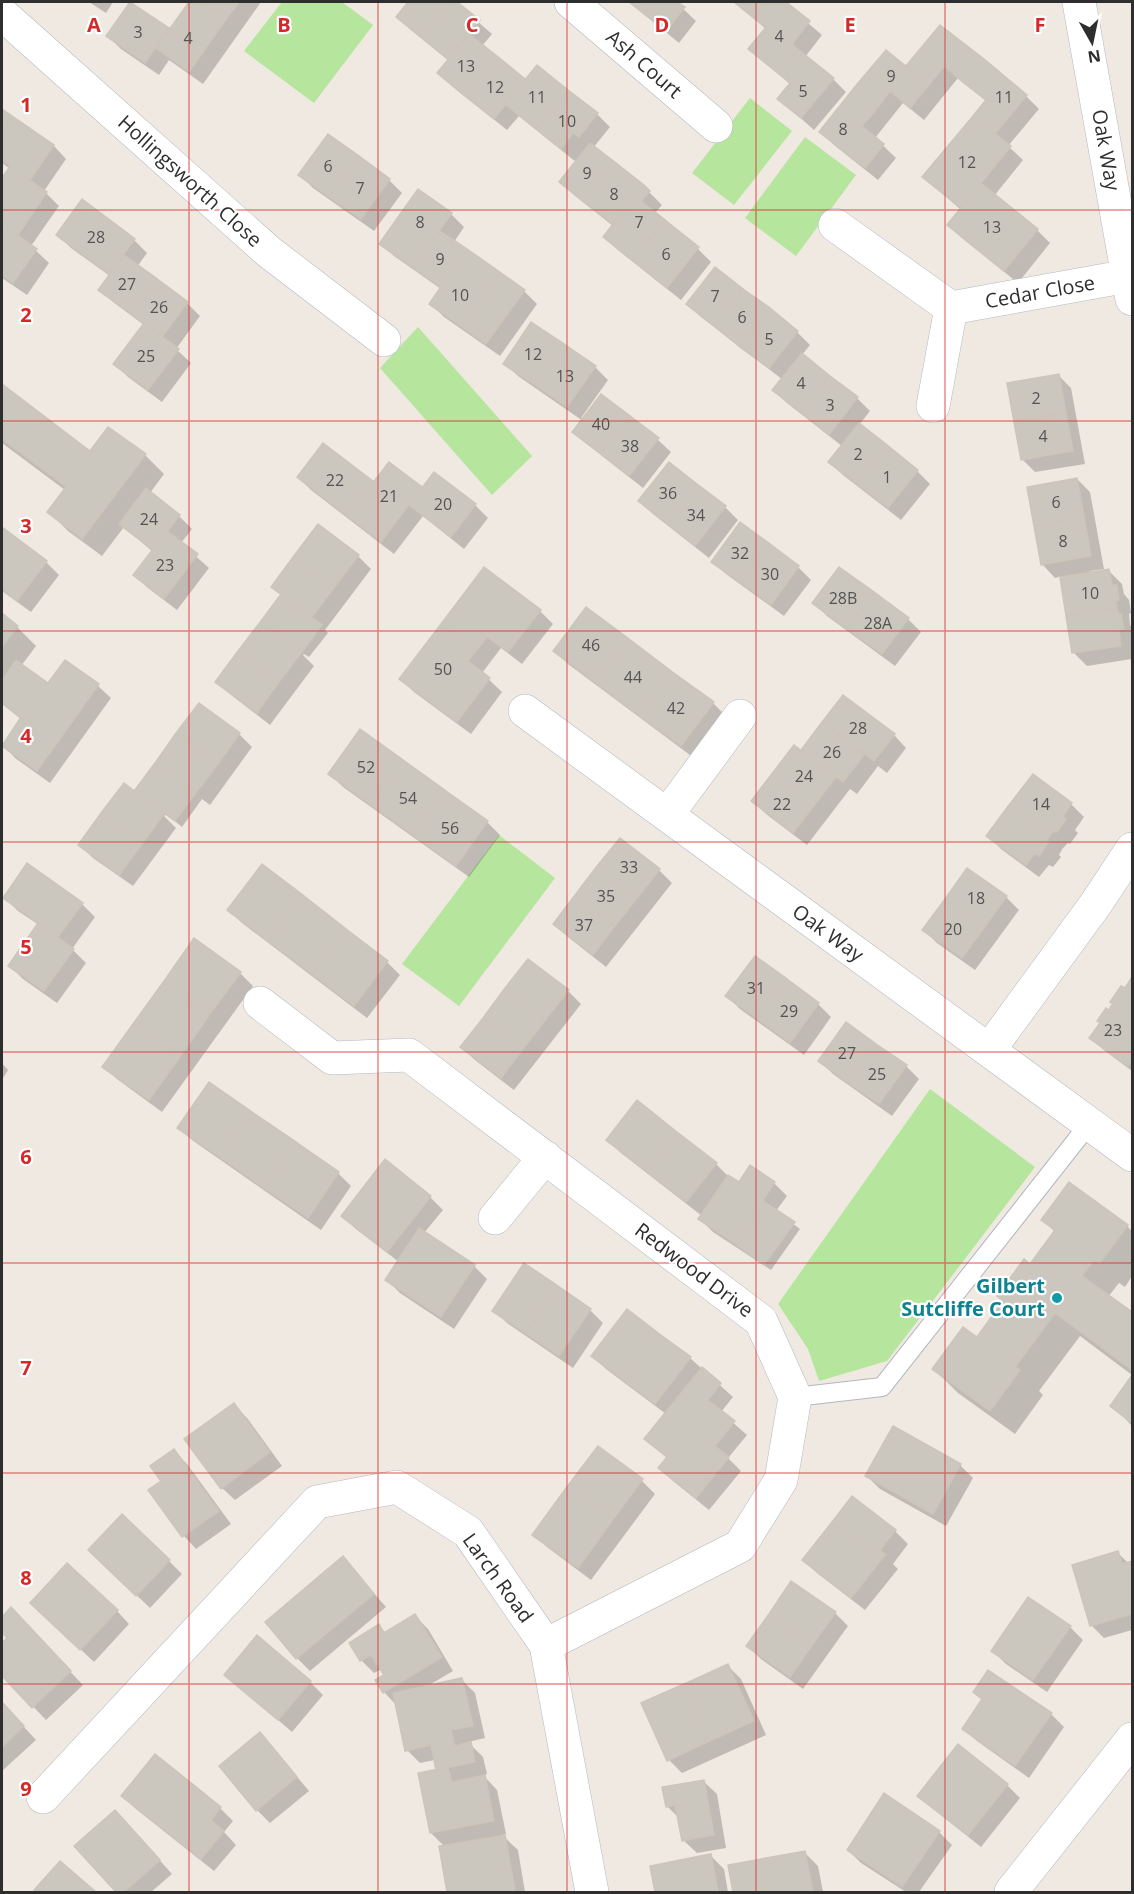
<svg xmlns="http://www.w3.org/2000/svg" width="1134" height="1894" viewBox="0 0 1134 1894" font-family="'Open Sans',sans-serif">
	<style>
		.green { fill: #b6e59e }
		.shadow { fill: #0003 }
		.building { fill: #cbc7bf; stroke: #cbc5ba; stroke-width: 1.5 }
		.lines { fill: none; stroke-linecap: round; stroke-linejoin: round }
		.lane-casing { stroke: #b4b7c1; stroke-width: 20 }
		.street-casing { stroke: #b4b7c1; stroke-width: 34 }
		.lane { stroke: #fff; stroke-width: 18 }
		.street { stroke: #fff; stroke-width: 33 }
		.grid { fill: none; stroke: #d62828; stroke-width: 1.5; stroke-opacity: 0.55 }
		.culture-dot { fill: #0f9aa8; stroke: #fff; stroke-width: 2 }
		.labels { text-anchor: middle; stroke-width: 4.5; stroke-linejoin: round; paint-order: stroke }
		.number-label { font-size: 16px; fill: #555452 }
		.street-label { font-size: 20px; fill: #2e2e2e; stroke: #fff }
		.culture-label { font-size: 20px; font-weight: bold; fill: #0d838f; stroke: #fff; text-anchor: end }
		.grid-label { font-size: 20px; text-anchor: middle; font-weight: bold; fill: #d62828; stroke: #fff; stroke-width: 4.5; stroke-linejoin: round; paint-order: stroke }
	</style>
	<rect width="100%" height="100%" fill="#efe9e1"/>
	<path class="green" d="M282 2H342L373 25 314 103 244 51Z
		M750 98 792 131 734 205 692 173Z
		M805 137 856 175 796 256 745 218Z
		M418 327 532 456 492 495 380 368Z
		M499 835 555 878 459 1006 402 964Z
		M930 1089 1035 1167 887 1361 819 1381 808 1349 778 1304Z"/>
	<path class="shadow" d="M89 2H113L106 13Z
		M190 2H261L203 84 169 60 159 75 121 49 108 36 131 3 170 30Z
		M410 2H455L492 34 482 46 526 81 597 114 610 127 593 148 649 192 662 205 654 214 698 249 711 262 681 300 618 250 605 237 613 226 574 195 561 182 576 162 519 116 507 130 452 86 439 73 449 61 411 30 398 17Z
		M629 2H676L696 21 679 43Z
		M734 2H783L822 35 805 57 833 79 846 92 814 130 779 99 790 84 750 49 766 29Z
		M941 27 1026 96 1039 109 1008 146 1023 160 994 196 1037 230 1050 243 1018 283 962 238 949 225 961 210 924 177 986 101 958 78 924 120 903 103 875 138 896 158 878 180 834 145 821 132 906 68Z
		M2 111 54 146 66 159 44 191 59 206 31 246 49 263 27 295 2 278V181L10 169 2 163Z
		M300 175 389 180 402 193 374 231 313 188Z
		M418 191 451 214 464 227 454 242 524 291 537 304 500 356 444 317 431 304 441 289 394 256 381 244Z
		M82 202 134 240 147 253 137 267 187 303 200 316 176 349 191 363 162 402 128 377 115 364 144 325 113 302 100 289 110 276 71 248 58 235Z
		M688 304 797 332 810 345 802 355 857 398 870 411 859 425 917 471 930 484 901 520 843 475 830 462 842 446 787 403 774 390 783 380 701 317Z
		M505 363 595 367 608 380 581 418 658 440 671 452 643 488 587 444 574 432 583 421 518 376Z
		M1058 375 1071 388 1085 464 1035 472 1022 459Z
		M2 386 91 453 145 455 164 474 150 493 179 516 192 529 181 543 209 568 177 610 148 588 135 575 153 552 124 527 102 556 68 531 49 512 65 490 2 443Z
		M389 464 423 490 475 505 488 518 464 549 423 516 394 554 311 490 298 477 374 484Z
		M1077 479 1090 492 1104 569 1090 571 1091 574 1109 571 1122 584 1124 594 1129 600 1131 613 1129 614 1130 625 1132 627V642L1131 643 1132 659 1087 666 1074 653 1062 576 1055 578 1042 564Z
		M640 501 725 507 738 520 709 558 653 514Z
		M740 524 798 567 811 580 784 616 726 574 713 561Z
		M2 529 46 562 59 575 31 612 2 591Z
		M358 556 371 569 325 630 328 633 309 657 304 654 303 655 314 666 270 725 230 694 217 681 282 596 273 587Z
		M814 603 908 619 921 632 895 666 827 616Z
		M540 611 553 624 522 664 501 648 482 673 502 692 471 734 414 692 401 679Z
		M2 615 17 627 36 646 21 666 48 685 65 662 98 686 111 698 50 783 15 758 3 745 21 719 2 704Z
		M555 651 713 703 726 716 694 758 568 664Z
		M843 697 894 735 906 748 887 773 878 766 857 794 850 789 807 845 766 814 753 801 801 752Z
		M199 705 239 734 252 747 210 805 202 799 182 827 166 814 164 816 176 828 133 886 93 858 80 845 135 793Z
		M330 774 487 822 500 835 469 877 343 787Z
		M1033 776 1071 804 1084 817 1075 830 1078 833 1070 844 1068 843 1063 848 1059 855 1061 857 1053 867 1049 865 1039 877 1001 849 988 836Z
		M262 866 387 962 400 975 367 1018 242 923 229 910Z
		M659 870 672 883 606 967 568 937 555 924Z
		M1006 897 1019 910 975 970 937 943 924 930Z
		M5 898 82 904 95 917 72 949 86 963 57 1003 23 979 10 966 39 925 18 911Z
		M195 940 240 973 253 986 162 1112 117 1079 104 1066Z
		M755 958 818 1004 831 1017 804 1055 740 1009 727 996Z
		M1132 979V1071L1104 1050 1091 1038Z
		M568 991 581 1004 514 1090 475 1060 462 1047Z
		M820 1061 906 1066 919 1079 892 1116 833 1074Z
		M2 1063 8 1070 2 1080Z
		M179 1128 338 1173 351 1186 321 1230 192 1140Z
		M608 1140 716 1164 728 1176 739 1184 774 1183 787 1196 776 1211 800 1229 771 1270 713 1232 700 1219 702 1216 621 1153Z
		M430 1197 443 1210 424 1233 474 1266 487 1279 454 1329 400 1293 387 1280 399 1262 356 1229 343 1216Z
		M1043 1220 1127 1226 1132 1231V1276L1125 1287 1119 1283 1108 1297 1132 1314V1375L1080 1336 1039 1391 1043 1395 1015 1434 958 1393 934 1369 977 1339 1055 1232Z
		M494 1310H590L603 1323 573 1368 507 1323Z
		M593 1356 690 1358 733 1397 721 1412 747 1435 728 1458 741 1471 709 1510 673 1481 660 1468 667 1458 646 1439 666 1414 606 1369Z
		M1132 1378V1426L1112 1405Z
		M234 1405 247 1418 282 1466 235 1500 222 1488Z
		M598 1448 642 1481 655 1494 591 1580 547 1547 534 1534Z
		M174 1451 187 1464 231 1524 196 1549 184 1536 163 1481Z
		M960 1465 973 1478 946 1526 880 1489 867 1476Z
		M895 1531 908 1544 893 1564 898 1569 865 1610 817 1573 804 1560Z
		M1118 1553 1129 1564 1132 1563V1630L1104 1638 1091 1625Z
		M343 1558 386 1607 310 1671 297 1658Z
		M169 1561 182 1574 150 1608 103 1563Z
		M11 1610 83 1685 46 1720 2 1674V1645L9 1638 2 1630V1619Z
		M117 1611 129 1624 94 1662 45 1616Z
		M835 1613 848 1626 803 1689 761 1659 748 1646Z
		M415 1616 428 1629 453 1671 426 1687 462 1680 475 1693 485 1738 468 1742 483 1757 487 1774 483 1775 497 1790 506 1834 502 1835 518 1850 525 1892H449L440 1847H445L431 1833 438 1771 435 1760 420 1763 407 1750 397 1706 384 1692 386 1676 382 1669 374 1673 361 1660 379 1626 386 1633Z
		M1070 1627 1083 1640 1047 1692 1006 1664 993 1651Z
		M728 1666 741 1679 766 1735 682 1773 669 1760Z
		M226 1675 310 1682 323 1695 292 1732Z
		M975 1692 1051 1714 1064 1727 1029 1778 977 1741 964 1729 983 1700Z
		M2 1703 36 1740 2 1771Z
		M959 1746 1007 1785 1020 1798 981 1847 932 1808 919 1796Z
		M272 1747 309 1791 270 1823 257 1810Z
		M703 1781 717 1794 726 1848 697 1853 683 1840 679 1818 667 1806Z
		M123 1796 220 1808 233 1821 224 1832 236 1845 214 1871 136 1809Z
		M128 1825 172 1874 151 1892H118L76 1846Z
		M939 1832 952 1845 919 1892H906L861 1863 848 1850Z
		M805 1853 818 1866 823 1892H734L730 1866Z
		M711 1856 724 1869 728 1892H656L652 1867Z
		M60 1863 93 1892H39L36 1890Z"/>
	<path class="building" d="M130 2 169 28 145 63 106 36Z
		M189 2H197L225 21 189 72 156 48Z
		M197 2H239L225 21Z
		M408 2H453L423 39 396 17Z
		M453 2H457L480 20 448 59 423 39Z
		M629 2H677L685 7 666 31Z
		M734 2H769L755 19Z
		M769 2H786L810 21 792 44 799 50 779 74 748 49 766 27 755 19Z
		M940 25 984 59 964 83 944 66 929 85 906 66Z
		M469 34 497 56 465 96 437 73Z
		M799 50 834 78 801 118 777 99 790 83 779 74Z
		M886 50 929 85 910 108 890 91 878 107 854 88Z
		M497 56 525 79 494 119 465 96Z
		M984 59 1027 95 995 134 973 116 986 100 964 83Z
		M537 65 568 90 536 129 505 104Z
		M854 88 878 107 862 126 884 144 865 168 819 132Z
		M568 90 598 113 579 137 573 133 561 149 536 129Z
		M2 109 12 116 2 131Z
		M12 116 54 145 30 180 2 160V131Z
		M973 116 1011 146 961 208 922 177Z
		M328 134 359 156 329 197 298 175Z
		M590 143 616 163 584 202 559 182Z
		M359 156 390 179 361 219 329 197Z
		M616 163 644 185 613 224 584 202Z
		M10 166 47 192 18 235 2 224V178Z
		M981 183 1038 229 1004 271 947 225Z
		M644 185 650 191 641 201 665 220 633 261 603 237Z
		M418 189 452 213 413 268 379 244Z
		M82 199 135 239 109 274 56 235Z
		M665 220 699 247 667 288 633 261Z
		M2 224 37 249 13 283 2 275Z
		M440 231 467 249 441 287 413 268Z
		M467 249 501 273 463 328 429 304Z
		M124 255 156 278 130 313 98 290Z
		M715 267 743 289 714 326 686 304Z
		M501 273 525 290 486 344 463 328Z
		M156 278 188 302 162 337 130 313Z
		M743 289 770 308 740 347 714 326Z
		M770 308 798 331 769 368 740 347Z
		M531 322 564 344 535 385 503 364Z
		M144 323 179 349 148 390 113 364Z
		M564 344 596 366 567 407 535 385Z
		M802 353 830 376 802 413 772 390Z
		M1059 374 1066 413 1014 422 1007 383Z
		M830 376 858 397 829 435 802 413Z
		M2 384 90 451 108 427 146 454 82 539 47 512 66 487 2 439Z
		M601 394 630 416 601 454 572 432Z
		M1066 413 1073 451 1021 460 1014 422Z
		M630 416 659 438 629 476 601 454Z
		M859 423 887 445 857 484 828 462Z
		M323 443 374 482 347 516 297 477Z
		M887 445 918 470 888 508 857 484Z
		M389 462 422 487 381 542 347 516Z
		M669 462 697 484 666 523 638 501Z
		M434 472 476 504 451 537 409 505Z
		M1077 478 1084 517 1034 526 1027 487Z
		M697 484 726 506 695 546 666 523Z
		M146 488 180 515 153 550 119 524Z
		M1084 517 1091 556 1041 565 1034 526Z
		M740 522 770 544 741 583 711 562Z
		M318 524 359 555 334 588 293 557Z
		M2 527 47 561 17 601 2 589Z
		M167 531 198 554 164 599 133 575Z
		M770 544 799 566 771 605 741 583Z
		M293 557 334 588 312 617 271 587Z
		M484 567 541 610 508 652 487 637 476 651 441 624Z
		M839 567 874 592 847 629 812 603Z
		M1109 569 1112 585H1117L1119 600 1116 601 1117 608 1066 616 1060 577Z
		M874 592 909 618 882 654 847 629Z
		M281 594 322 625 302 652 261 621Z
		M586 607 629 639 596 683 553 651Z
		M1117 608 1119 614H1121L1124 629 1119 630 1121 646 1072 653 1066 616Z
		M2 613 18 626 2 647Z
		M261 621 302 652 279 682 238 651Z
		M441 624 476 651 468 661 490 678 457 722 399 679Z
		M629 639 671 671 638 715 596 683Z
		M238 651 279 682 257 713 215 682Z
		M16 660 48 683 65 660 99 684 37 771 2 746 21 717 2 703V680Z
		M671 671 714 702 681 746 638 715Z
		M843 695 895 734 874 761 822 722Z
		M199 703 240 733 218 764 176 733Z
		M822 722 864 755 843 782 801 750Z
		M360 729 403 760 371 805 328 774Z
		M176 733 218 764 196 793 155 763Z
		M794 745 836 777 813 807 771 775Z
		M403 760 446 791 413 835 371 805Z
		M155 763 196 793 175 821 134 791Z
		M1033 774 1072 803 1063 816 1066 819 1057 832 1054 831 1050 835 1009 805Z
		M771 775 813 807 793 833 751 801Z
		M124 783 164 814 142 844 101 813Z
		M446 791 488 821 456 866 413 835Z
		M1009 805 1050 835 1047 841 1049 842 1039 856 1035 853 1026 865 986 836Z
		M101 813 142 844 119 875 78 845Z
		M620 838 660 869 638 897 597 866Z
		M27 863 83 903 58 937 3 898Z
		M262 864 304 896 269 942 227 910Z
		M597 866 638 897 615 926 575 895Z
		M967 868 1007 896 984 928 945 899Z
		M575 895 615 926 593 955 553 924Z
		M304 896 346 929 312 974 269 942Z
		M945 899 984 928 962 958 922 930Z
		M38 923 74 949 44 991 8 966Z
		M346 929 388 961 354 1006 312 974Z
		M194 938 241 972 210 1014 164 981Z
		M755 956 787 979 758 1019 725 996Z
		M528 959 569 990 546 1019 505 988Z
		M1132 977V1021L1111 1006 1113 1004 1110 1002 1121 986 1125 988Z
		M787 979 819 1003 790 1043 758 1019Z
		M164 981 210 1014 180 1057 133 1024Z
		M505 988 546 1019 523 1049 483 1018Z
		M1111 1006 1132 1021V1059L1128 1066 1089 1038 1100 1023 1097 1021 1106 1008 1109 1010Z
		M483 1018 523 1049 501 1078 460 1047Z
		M846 1022 876 1044 848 1083 818 1061Z
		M133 1024 180 1057 149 1100 102 1067Z
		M876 1044 907 1065 879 1104 848 1083Z
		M209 1082 252 1112 221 1158 177 1128Z
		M637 1100 677 1132 646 1171 606 1140Z
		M252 1112 296 1142 264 1188 221 1158Z
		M677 1132 717 1163 686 1202 646 1171Z
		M296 1142 339 1172 308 1218 264 1188Z
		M385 1159 431 1196 387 1252 341 1216Z
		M750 1165 775 1182 763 1200 766 1203 737 1245 698 1219 728 1175 739 1182Z
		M1069 1182 1128 1225 1100 1263 1094 1260 1082 1276 1132 1312V1370L1055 1313 1015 1367 1020 1370 990 1411 932 1369 963 1327 977 1337 1003 1301 997 1296 1024 1259 1030 1264 1055 1230 1041 1220Z
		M766 1203 795 1222 764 1265 737 1245Z
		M419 1228 475 1265 441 1317 385 1280Z
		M524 1263 558 1286 525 1333 492 1311Z
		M558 1286 591 1309 559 1356 525 1333Z
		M627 1309 658 1333 623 1380 591 1356Z
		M658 1333 691 1357 655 1404 623 1380Z
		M702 1367 721 1383 708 1400 735 1421 715 1446 729 1457 696 1498 658 1468 667 1457 644 1439Z
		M1132 1375V1423L1110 1406Z
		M234 1403 270 1452 221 1489 184 1439Z
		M893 1426 961 1464 933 1514 865 1476Z
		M598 1446 643 1479 614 1518 569 1484Z
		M174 1449 219 1511 182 1537 148 1490 161 1481 150 1466Z
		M569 1484 614 1518 578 1568 532 1535Z
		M852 1496 896 1530 880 1550 886 1555 881 1560 832 1522Z
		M122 1514 170 1560 136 1596 88 1550Z
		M832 1522 881 1560 851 1598 802 1560Z
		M1118 1551 1122 1564 1132 1561V1614L1090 1626 1072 1565Z
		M343 1556 374 1594 296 1659 265 1622Z
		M67 1563 118 1610 80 1650 30 1603Z
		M791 1581 836 1612 813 1644 769 1614Z
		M1028 1597 1071 1626 1033 1680 991 1651Z
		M11 1607 71 1671 32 1708 2 1676V1643L7 1638 2 1632V1617Z
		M415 1614 442 1657 383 1693 375 1680 384 1675 371 1655 360 1661 349 1643 379 1624 384 1633Z
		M769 1614 813 1644 790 1677 746 1646Z
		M257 1635 311 1681 278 1720 224 1675Z
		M728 1664 754 1721 710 1741 684 1684Z
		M988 1670 1052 1713 1015 1766 962 1729 982 1699 973 1692Z
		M462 1678 473 1726 451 1730 455 1746 471 1742 475 1762 436 1770 431 1745 405 1751 393 1693Z
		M684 1684 710 1741 667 1761 641 1703Z
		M2 1702 24 1726 2 1747Z
		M260 1732 297 1777 256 1811 219 1766Z
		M958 1744 1008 1784 968 1835 917 1796Z
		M155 1754 221 1807 211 1820 224 1831 201 1859 121 1796Z
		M448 1767 452 1782 485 1775 494 1821 430 1833 418 1773Z
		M704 1780 714 1835 682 1841 675 1805 666 1807 662 1787Z
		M884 1793 940 1831 902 1887 847 1850Z
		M115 1810 160 1860 124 1892H116L74 1846Z
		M505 1835 515 1890 500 1892H447L439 1846Z
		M805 1851 813 1892H733L728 1865Z
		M711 1854 718 1892H655L650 1866Z
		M60 1861 96 1892H37L34 1890Z"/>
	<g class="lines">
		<defs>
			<path id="lane" d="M795 1397 882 1387 1089 1124"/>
			<path id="street" d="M571 2 716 126
				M1079 2 1132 299
				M2 14 269 252 384 340
				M835 225 951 308 1128 276
				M933 406 951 308
				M525 711 1132 1155
				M667 815 740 716
				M260 1003 332 1058 409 1055 761 1321 795 1397 781 1480 740 1546 546 1645
				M989 1050 1095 905 1132 849
				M495 1218 545 1157
				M43 1797 317 1502 397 1487 468 1532 546 1645 592 1892
				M1011 1892 1132 1739"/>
		</defs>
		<use href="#lane" class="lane-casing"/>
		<use href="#street" class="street-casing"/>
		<use href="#lane" class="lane"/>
		<use href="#street" class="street"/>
	</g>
	<path class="grid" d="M189 2V1892M378 2V1892M567 2V1892M756 2V1892M945 2V1892M2 210H1132M2 421H1132M2 631H1132M2 842H1132M2 1052H1132M2 1263H1132M2 1473H1132M2 1684H1132"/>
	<circle class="culture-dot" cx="1057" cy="1298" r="6"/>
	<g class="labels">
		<g class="number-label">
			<text x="138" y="38">3</text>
			<text x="779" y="42">4</text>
			<text x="188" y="44">4</text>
			<text x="466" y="72">13</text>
			<text x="891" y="82">9</text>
			<text x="495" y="93">12</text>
			<text x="803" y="97">5</text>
			<text x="537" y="103">11</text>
			<text x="1004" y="103">11</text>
			<text x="567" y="127">10</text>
			<text x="843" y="135">8</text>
			<text x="967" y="168">12</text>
			<text x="328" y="172">6</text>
			<text x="587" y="179">9</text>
			<text x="360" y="194">7</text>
			<text x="614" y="200">8</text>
			<text x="420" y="228">8</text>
			<text x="639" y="228">7</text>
			<text x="992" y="233">13</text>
			<text x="96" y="243">28</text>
			<text x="666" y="260">6</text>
			<text x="440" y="265">9</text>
			<text x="127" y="290">27</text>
			<text x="460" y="301">10</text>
			<text x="715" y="302">7</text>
			<text x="159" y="313">26</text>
			<text x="742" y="323">6</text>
			<text x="769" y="345">5</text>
			<text x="533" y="360">12</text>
			<text x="146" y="362">25</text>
			<text x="565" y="382">13</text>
			<text x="801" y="389">4</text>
			<text x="1036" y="404">2</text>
			<text x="830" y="411">3</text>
			<text x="601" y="430">40</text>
			<text x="1043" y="442">4</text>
			<text x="630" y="452">38</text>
			<text x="858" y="460">2</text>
			<text x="887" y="483">1</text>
			<text x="335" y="486">22</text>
			<text x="668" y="499">36</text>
			<text x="389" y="502">21</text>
			<text x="1056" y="508">6</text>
			<text x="443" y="510">20</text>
			<text x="696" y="521">34</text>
			<text x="149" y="525">24</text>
			<text x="1063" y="547">8</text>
			<text x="740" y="559">32</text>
			<text x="165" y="571">23</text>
			<text x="770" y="580">30</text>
			<text x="1090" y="599">10</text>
			<text x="843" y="604">28B</text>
			<text x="878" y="629">28A</text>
			<text x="591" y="651">46</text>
			<text x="443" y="675">50</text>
			<text x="633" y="683">44</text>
			<text x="676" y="714">42</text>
			<text x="858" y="734">28</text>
			<text x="832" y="758">26</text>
			<text x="366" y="773">52</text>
			<text x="804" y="782">24</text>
			<text x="408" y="804">54</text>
			<text x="782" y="810">22</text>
			<text x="1041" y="810">14</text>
			<text x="450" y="834">56</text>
			<text x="629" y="873">33</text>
			<text x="606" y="902">35</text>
			<text x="976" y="904">18</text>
			<text x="584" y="931">37</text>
			<text x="953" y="935">20</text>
			<text x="756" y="994">31</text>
			<text x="789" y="1017">29</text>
			<text x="1113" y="1036">23</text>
			<text x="847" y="1059">27</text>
			<text x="877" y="1080">25</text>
		</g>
		<g class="street-label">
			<text transform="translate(644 64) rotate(41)" y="7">Ash Court</text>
			<text transform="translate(1106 150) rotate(80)" y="7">Oak Way</text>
			<text transform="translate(190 181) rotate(42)" y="7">Hollingsworth Close</text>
			<text transform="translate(1040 292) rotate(-10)" y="7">Cedar Close</text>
			<text transform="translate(828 933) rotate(36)" y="7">Oak Way</text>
			<text transform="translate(694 1270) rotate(37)" y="7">Redwood Drive</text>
			<text transform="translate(498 1578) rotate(54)" y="7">Larch Road</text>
		</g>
		<g class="culture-label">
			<text x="1045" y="1293">Gilbert<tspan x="1045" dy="23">Sutcliffe Court</tspan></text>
		</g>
	</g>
	<g class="grid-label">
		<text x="94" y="32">A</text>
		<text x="284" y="32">B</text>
		<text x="472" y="32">C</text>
		<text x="662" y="32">D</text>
		<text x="850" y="32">E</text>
		<text x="1040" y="32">F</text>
		<text x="26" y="112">1</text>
		<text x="26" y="322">2</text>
		<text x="26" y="533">3</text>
		<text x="26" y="743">4</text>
		<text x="26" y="954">5</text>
		<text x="26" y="1164">6</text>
		<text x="26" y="1375">7</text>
		<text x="26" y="1585">8</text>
		<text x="26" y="1796">9</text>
	</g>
	<rect width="1134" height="1894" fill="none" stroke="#2e2e2e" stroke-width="6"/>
	<g transform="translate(1092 42) rotate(171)" stroke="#ffffff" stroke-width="4.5" paint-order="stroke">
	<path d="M0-4.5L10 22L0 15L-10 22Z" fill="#2e2e2e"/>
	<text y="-9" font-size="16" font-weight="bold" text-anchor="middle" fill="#2e2e2e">N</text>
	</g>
</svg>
